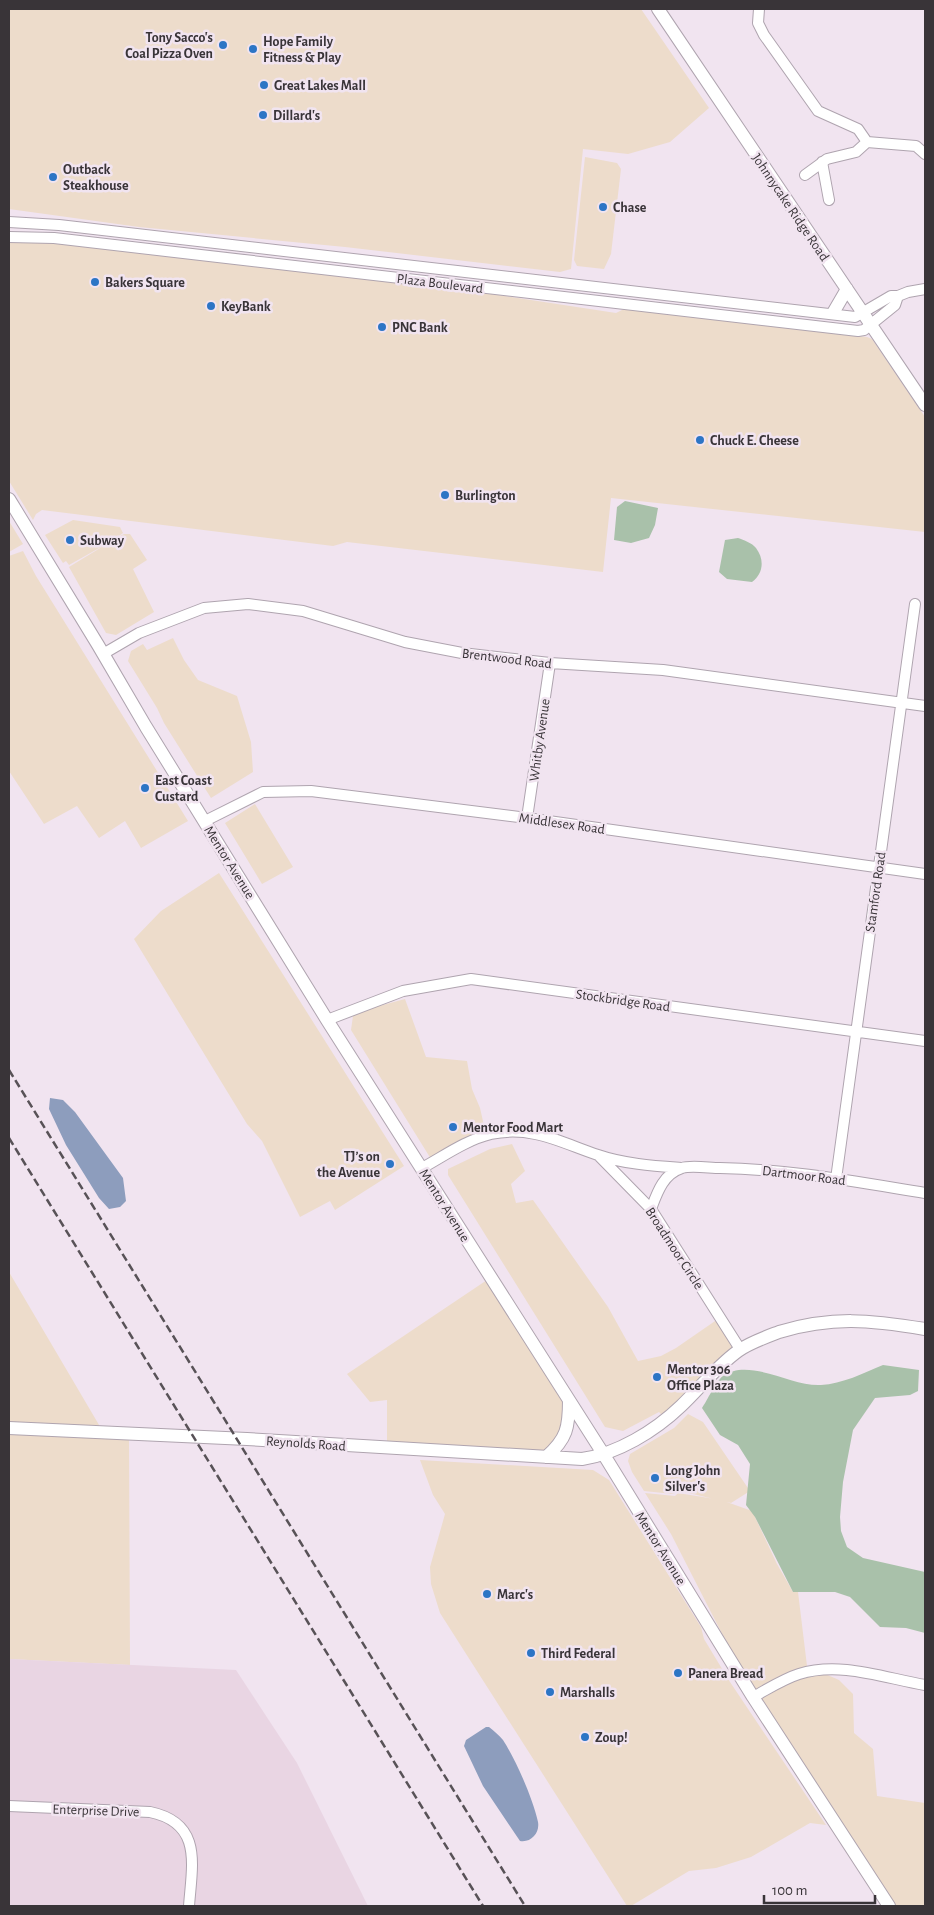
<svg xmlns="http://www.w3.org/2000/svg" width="934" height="1915" viewBox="0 0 934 1915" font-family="'Alegreya Sans',sans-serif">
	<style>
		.commercial { fill: #eddccb }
		.industrial { fill: #e9d5e3 }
		.green { fill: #a9c1aa }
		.water { fill: #8d9dbd }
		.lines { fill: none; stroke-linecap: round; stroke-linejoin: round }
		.minor-casing { stroke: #afa4af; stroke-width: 12 }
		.major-casing { stroke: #afa4af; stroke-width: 14 }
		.minor { stroke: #fff; stroke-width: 10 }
		.major { stroke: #fff; stroke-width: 12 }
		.rail { stroke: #585257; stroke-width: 2.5; stroke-dasharray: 8 4; stroke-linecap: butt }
		.poi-dot { fill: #2c75c5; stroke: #f1e4f0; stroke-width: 2 }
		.labels { text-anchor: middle; stroke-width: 5; stroke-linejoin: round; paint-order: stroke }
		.poi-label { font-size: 14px; font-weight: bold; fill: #393438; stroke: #f1e4f0; text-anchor: start }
		.street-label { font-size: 14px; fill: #393438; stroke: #f1e4f0 }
	</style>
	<rect width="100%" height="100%" fill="#f1e4f0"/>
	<path class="commercial" d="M9 9H641L709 108 670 142 628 154 583 149 571 269 560 272 345 247 139 227 9 209Z
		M585 157 617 163 621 169 611 254 604 269 577 266 574 260Z
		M9 241 48 242 465 290 616 313 624 309 867 337 872 339 925 417V532L611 498 603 572 347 542 333 546 42 510 36 514 33 520 9 481Z
		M73 520 120 527 123 533 116 538 124 534H130L147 560 133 569 154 612 116 635 106 633 69 567 110 542 69 565 66 561 63 563 45 535Z
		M9 521 23 544 9 552Z
		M23 551 36 576 188 821 141 848 125 821 99 838 77 806 44 824 9 771V556Z
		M173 638 184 660 198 680 237 696 251 742 253 772 211 798 164 723 157 708 128 661 131 651 143 644 147 650Z
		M255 804 293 867 262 884 225 823Z
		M219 873 404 1166 335 1210 330 1201 300 1217 262 1141 247 1124 134 939 161 911Z
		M405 999 426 1057 467 1061 472 1089 480 1108 485 1130 431 1159 351 1030 353 1016 368 1009Z
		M512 1144 525 1171 511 1184 516 1203 533 1200 608 1307 638 1361 661 1356 676 1348 718 1319 736 1349 664 1417 659 1412 623 1431 605 1427 448 1175V1169L490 1149Z
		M9 1272 102 1430 9 1426Z
		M487 1280 565 1400 563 1425 555 1444 543 1452 387 1443V1400L370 1402 347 1374Z
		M688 1414 703 1422 750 1491 731 1503 680 1491 673 1494 644 1491 632 1472 628 1461 630 1454 674 1428Z
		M9 1431 129 1436 130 1665 9 1659Z
		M420 1460 593 1470 609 1480 701 1627 704 1639 730 1682 826 1825 810 1823 751 1857 716 1868 689 1871 631 1906H627L440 1613 431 1584 430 1567 445 1514 433 1495Z
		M645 1493 675 1496 678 1493 721 1500 755 1512V1517L777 1564 793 1592H798L807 1666 839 1680 853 1694 854 1733 873 1749 877 1796 925 1803V1906H892L738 1665 671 1534Z"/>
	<path class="industrial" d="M9 1659 236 1670 297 1763 368 1906H9Z"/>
	<path class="green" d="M625 501 658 508 655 525 649 538 631 543 614 540 617 507Z
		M738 538C744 540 752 543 756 548 765 560 763 574 752 582L727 579 719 572 725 540Z
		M883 1365 919 1370 918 1391 910 1395 875 1398 853 1430 843 1482 840 1517 841 1531 847 1547 863 1558 925 1572V1633L906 1628 880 1627 850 1597 835 1592H793L755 1517 746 1505 750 1464 738 1445 720 1435 702 1408C707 1401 716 1381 723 1376 749 1357 792 1387 821 1385 842 1384 864 1373 883 1365Z"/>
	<path class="water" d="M50 1098 63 1100 75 1112 123 1178 126 1201 120 1207 109 1209 99 1198 66 1145 49 1109Z
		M486 1727H489C494 1731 499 1735 503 1740 516 1760 533 1799 538 1822 540 1833 531 1843 520 1841L483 1786 464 1746 466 1740Z"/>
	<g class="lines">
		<defs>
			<path id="minor" d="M759 9 758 23 764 35 818 111 858 129 867 142 916 146 925 154
				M822 162 829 200
				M805 175 827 159 856 152 867 142
				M9 222 59 225 855 317 891 296H898L908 292 925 289
				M9 237 54 238 166 251 858 331 864 330 895 305 898 296
				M103 654 139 633 204 608 248 604 303 611 405 642 462 653 550 663 663 670 925 706
				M527 818 550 663
				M205 821 263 792 311 791 527 818 925 874
				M327 1020 403 991 471 979 925 1041
				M600 1157 651 1209 740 1349
				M422 1168C444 1156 466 1140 491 1134 531 1125 562 1143 598 1155 624 1164 655 1166 682 1168
				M836 1179 915 604
				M651 1209C657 1193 663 1174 682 1168 690 1165 710 1168 720 1168 789 1169 857 1182 925 1193
				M753 1697C768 1689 783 1679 799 1674 840 1661 884 1678 925 1685
				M9 1806 150 1812C203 1823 192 1865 189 1906"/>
			<path id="major" d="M658 9 925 405
				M833 313 847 289
				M9 499 98 645 146 727 327 1020 604 1455 753 1697 889 1906
				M9 1428 247 1439 582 1459C617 1454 655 1431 681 1406 700 1388 716 1367 738 1351 749 1343 766 1337 779 1332 833 1316 870 1320 925 1329
				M546 1457C567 1439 569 1427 569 1400"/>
		</defs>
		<use href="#minor" class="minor-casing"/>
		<use href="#major" class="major-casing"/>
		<use href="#minor" class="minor"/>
		<use href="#major" class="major"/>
		<path class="rail" d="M9 1070 525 1906
			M9 1138 483 1906"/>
	</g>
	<g class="poi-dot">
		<circle cx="223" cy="45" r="5"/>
		<circle cx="253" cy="49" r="5"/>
		<circle cx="264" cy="85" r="5"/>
		<circle cx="263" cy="115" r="5"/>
		<circle cx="53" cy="177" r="5"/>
		<circle cx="603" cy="207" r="5"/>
		<circle cx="95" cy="282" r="5"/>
		<circle cx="211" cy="306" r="5"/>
		<circle cx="382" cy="327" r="5"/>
		<circle cx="700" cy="440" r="5"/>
		<circle cx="445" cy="495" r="5"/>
		<circle cx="70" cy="540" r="5"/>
		<circle cx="145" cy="788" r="5"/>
		<circle cx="453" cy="1127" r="5"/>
		<circle cx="390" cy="1164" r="5"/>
		<circle cx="657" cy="1377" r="5"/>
		<circle cx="655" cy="1478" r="5"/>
		<circle cx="487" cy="1594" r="5"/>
		<circle cx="531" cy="1653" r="5"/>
		<circle cx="678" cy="1673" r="5"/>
		<circle cx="550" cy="1692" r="5"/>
		<circle cx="585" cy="1737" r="5"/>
	</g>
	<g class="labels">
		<g class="poi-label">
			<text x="213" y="42" text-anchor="end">Tony Sacco's<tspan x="213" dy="16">Coal Pizza Oven</tspan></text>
			<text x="263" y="46">Hope Family<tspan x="263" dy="16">Fitness &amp; Play</tspan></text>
			<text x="274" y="90">Great Lakes Mall</text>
			<text x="273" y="120">Dillard's</text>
			<text x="63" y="174">Outback<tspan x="63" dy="16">Steakhouse</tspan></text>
			<text x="613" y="212">Chase</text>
			<text x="105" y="287">Bakers Square</text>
			<text x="221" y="311">KeyBank</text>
			<text x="392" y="332">PNC Bank</text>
			<text x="710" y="445">Chuck E. Cheese</text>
			<text x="455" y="500">Burlington</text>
			<text x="80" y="545">Subway</text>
			<text x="155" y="785">East Coast<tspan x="155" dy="16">Custard</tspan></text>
			<text x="463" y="1132">Mentor Food Mart</text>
			<text x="380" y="1161" text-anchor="end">TJ’s on<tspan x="380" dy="16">the Avenue</tspan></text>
			<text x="667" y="1374">Mentor 306<tspan x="667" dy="16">Office Plaza</tspan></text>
			<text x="665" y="1475">Long John<tspan x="665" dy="16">Silver's</tspan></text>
			<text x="497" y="1599">Marc's</text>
			<text x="541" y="1658">Third Federal</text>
			<text x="688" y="1678">Panera Bread</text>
			<text x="560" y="1697">Marshalls</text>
			<text x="595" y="1742">Zoup!</text>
		</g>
		<g class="street-label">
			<text transform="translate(791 207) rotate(56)" y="5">Johnnycake Ridge Road</text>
			<text transform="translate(440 283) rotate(7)" y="5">Plaza Boulevard</text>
			<text transform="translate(507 658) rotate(7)" y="5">Brentwood Road</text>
			<text transform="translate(539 740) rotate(-82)" y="5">Whitby Avenue</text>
			<text transform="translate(562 823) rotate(8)" y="5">Middlesex Road</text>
			<text transform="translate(230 862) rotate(58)" y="5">Mentor Avenue</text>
			<text transform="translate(875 892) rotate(-82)" y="5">Stamford Road</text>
			<text transform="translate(623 1000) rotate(8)" y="5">Stockbridge Road</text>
			<text transform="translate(804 1175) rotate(7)" y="5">Dartmoor Road</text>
			<text transform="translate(445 1205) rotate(58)" y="5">Mentor Avenue</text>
			<text transform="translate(675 1248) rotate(57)" y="5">Broadmoor Circle</text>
			<text transform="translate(306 1443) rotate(4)" y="5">Reynolds Road</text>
			<text transform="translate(661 1548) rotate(58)" y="5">Mentor Avenue</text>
			<text transform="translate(96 1810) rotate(2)" y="5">Enterprise Drive</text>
		</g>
	</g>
	<rect width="934" height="1915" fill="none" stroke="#393438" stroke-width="20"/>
	<path d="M764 1895v8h111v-8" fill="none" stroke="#393438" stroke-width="2.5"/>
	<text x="772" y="1895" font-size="15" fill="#393438" stroke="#f1e4f0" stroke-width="4" paint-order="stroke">100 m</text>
</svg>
